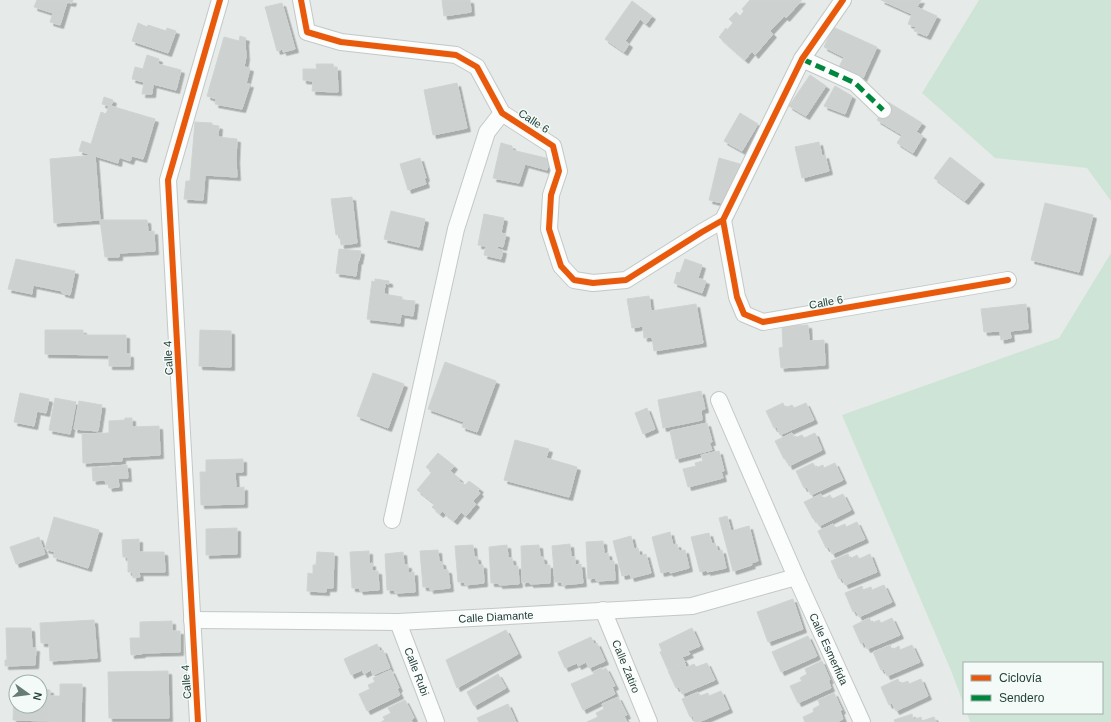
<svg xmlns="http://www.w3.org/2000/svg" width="1111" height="722" viewBox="0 0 1111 722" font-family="Helvetica,sans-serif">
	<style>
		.green { fill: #cee4d6 }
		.building { fill: #cdd2d0; stroke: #ced4d2; filter: url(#shadow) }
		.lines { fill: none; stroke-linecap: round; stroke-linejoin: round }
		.street-casing { stroke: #c3c8c6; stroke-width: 18 }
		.street { stroke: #fbfcfc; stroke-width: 16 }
		.quiet { stroke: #00873e; stroke-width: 5; stroke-dasharray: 10 5; stroke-linecap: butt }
		.cycleway-casing { stroke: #f4faf7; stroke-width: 8 }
		.cycleway { stroke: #e8590c; stroke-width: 6 }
		.labels { text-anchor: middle; stroke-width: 3; stroke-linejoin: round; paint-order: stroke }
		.street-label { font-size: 11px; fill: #22403a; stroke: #f4faf7 }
	</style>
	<defs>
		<filter id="shadow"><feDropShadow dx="3.5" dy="3.5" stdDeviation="0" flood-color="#0004"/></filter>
	</defs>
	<rect width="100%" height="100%" fill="#e6ebe9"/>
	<path class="green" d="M979 0H1111V201L1087 168 995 158 922 93Z
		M1111 253V722H970L967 713H1102V663H964V705L952 673 842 415 1059 338Z"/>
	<path class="building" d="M37 0H73L72 3 67 2 60 25 50 22 53 13 34 7Z
		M442 0H470L471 12 444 16Z
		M750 0H802L786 18 784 16 770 31 773 34 755 55 752 51 745 60 719 37 726 28 727 30 733 23 729 19 736 12 740 16 744 11 742 9Z
		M881 0H921L917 7 937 16 927 36 914 31 916 27 908 24 912 14Z
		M632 1 652 16 646 24 640 19 625 41 629 44 624 52 605 39Z
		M282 3 295 49 283 52V49L277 51 265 7Z
		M138 23 147 27 148 25 166 31 167 28 176 31 168 53 132 41Z
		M833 27 877 47 863 78 839 67 844 57 824 47Z
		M240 36 246 38 245 42 246 57 244 67 250 68 246 84H250L242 109 215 104 216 99 207 96 224 37 239 41Z
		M147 55 159 59 158 64 181 70 176 90 153 84 152 94H142L144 82 132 79 135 67 143 69Z
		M316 64H333L334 68 337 67 338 92 312 91 313 81 303 80V69H317Z
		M810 75 826 86 806 116 789 106Z
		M457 83 467 128 433 135 424 90Z
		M835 86 852 96 845 114 824 106Z
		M104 97 113 100 111 106 155 119 143 159 132 156 130 161 119 157 118 163 79 151 82 141 91 144 101 112 106 114 109 106 102 104Z
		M888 102 922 123 916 132 923 136 913 153 897 143 902 135 877 120Z
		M740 113 758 124 742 151 724 141Z
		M195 122 212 123V125L219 126 218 137 237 139 236 160 237 177 205 175 203 200 184 199 186 181H190Z
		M819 142 822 156 825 155 829 171 802 178 795 147Z
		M501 143 512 146V150L550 159 547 170 525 164 519 183 493 178Z
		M95 155 100 220 54 223 50 159Z
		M950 157 981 181 965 201 934 178Z
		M420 158 426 178H424L426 184 408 190 400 164Z
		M719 158 740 164 730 205 709 200Z
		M352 197 357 243 341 245 340 234 336 235 331 199Z
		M1045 203 1093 215 1079 272 1031 260Z
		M391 211 425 219 419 247 384 239Z
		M484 214 504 218 501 233 506 234 503 247 498 246 497 249 503 250 501 259 484 255 486 246 478 245Z
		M100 220H147L148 232 154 231 155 251 119 253V257H105Z
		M339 249 361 251 359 261 358 260 356 276 336 273Z
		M16 259 75 271 70 295 62 293V291L33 285 32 294 8 289Z
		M685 259 702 265 698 278 706 281 702 293 674 283 677 272 680 273Z
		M375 279 389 281V284L385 283 384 294 402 297V300L415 301 413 316 401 314 400 323 367 319 372 281 375 282Z
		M649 296 651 311 696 304 703 343 654 351 652 337 644 338 643 326 632 328 627 299Z
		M1026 304 1028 329 1010 331 1011 338 1001 340 1000 331 984 332 981 309Z
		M808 325 809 341 824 340 825 365 781 368 779 348 783 347 782 326Z
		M45 330H83V335H126V354H130V366H109V355L45 354Z
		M200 330 231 331V367L199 366Z
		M445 362 496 381 477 432 462 427 464 422 428 409Z
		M373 373 404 384 388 428 357 416Z
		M701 391 705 409 701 410 702 420 663 428 658 400Z
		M20 393 49 399 46 413 37 411 34 426 14 422Z
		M55 398 76 402 70 434 49 430Z
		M79 401 102 405 98 431 74 429Z
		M783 403 785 408 792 405 794 408 806 403 814 420 780 435 777 427 774 428 766 411Z
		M647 408 655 429 643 434 635 413Z
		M125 418H132V427L159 426 160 455 122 457V461L83 463 82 434 109 433V421L125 420Z
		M707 423 712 442H709L712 450 676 459 670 431Z
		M792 433 795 438 802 435 804 438 815 433 822 450 789 466 786 458 784 459 775 441Z
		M515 440 549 449 546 458 577 467 569 497 504 480Z
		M719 451 724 471H721L723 478 688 487 683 469 696 466 695 463 703 461 701 455Z
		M438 453 454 466 450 471 460 479 458 480 465 485 469 481 480 489 478 491 480 493 473 501 476 504 466 516 461 512 454 521 442 511 440 514 432 507 435 504 417 490 432 472 426 467Z
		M243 459V472H235L236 488 244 487V504L201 505 200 472H206V460Z
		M813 463 816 468 823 465 824 468 835 463 843 480 811 495 807 487 804 488 796 471Z
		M127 465 128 478H118L119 487 109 488 108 484H106L105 480 93 481 92 468Z
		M821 494 823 499 830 495 832 499 843 494 851 510 819 526 815 518 813 519 804 502Z
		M727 516 731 531 749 526 758 561 751 563 752 565 733 571 719 518Z
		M54 517 99 530 88 568 53 557 55 552 45 549Z
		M857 522 865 539 832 554 829 547 826 548 818 531 833 524 836 528 845 524 846 527Z
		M237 528V554L206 555V529Z
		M670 532 673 545 677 544 679 551 685 550 689 568 670 573 669 571 661 573 652 537Z
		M709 533 712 544 715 543 718 551 722 550 726 568 707 572V570L700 572 691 537Z
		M631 536 634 549 638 548 640 556 646 554 651 573 631 578 630 574 622 576 613 541Z
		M39 537 45 554 16 564 10 547Z
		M139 539V552H164L165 572H139L140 577 133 578V572H128V557H123L122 540Z
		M603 541 604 554 608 553 609 561H614L615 580 596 581V578L588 579 586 542Z
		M570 544 571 557H575V565L581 564 583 583 562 585V582H555L552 546Z
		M473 545 474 557H477L478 565H483L484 583 465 585V582H458L455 546Z
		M507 545 508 558H512L513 566H518L519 584 499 585V583H491L489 547Z
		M539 545 540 557H543L544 565H550V583L530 584V582L522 583 521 546Z
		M438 550 439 562H442L443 570H448L450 588 430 590V587H423L420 551Z
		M369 551V564L372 563V571H378L379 590 360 591 359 588H352L350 552Z
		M317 552 334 553 333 588H326V592L307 591 308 573 313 574V565H316Z
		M403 552 404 565H408V573L414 572 415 592 395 593 394 590H387L385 554Z
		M848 554 850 559 857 555 859 559 870 554 877 572 845 585 842 578 839 579 831 561Z
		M884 585 892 602 859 617 856 611 853 612 845 593 862 586 863 590 871 587 872 590Z
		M793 599 803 629 768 642 757 612Z
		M869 618 872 623 879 620 881 623 892 618 900 635 867 649 864 642 861 644 853 626Z
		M94 620 97 658 50 661 49 643H41L40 623Z
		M172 621V631H180V652L142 653V654L131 655 130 638H140V622Z
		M6 628H31L32 648H36L35 665 5 666V660H7Z
		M692 628 700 646 688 651 690 654 682 657 685 662 668 670 660 652 662 651 659 644Z
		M506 630 518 654 457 688 446 660Z
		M808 636 817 656 781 672 772 652Z
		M591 637 594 644 597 643 605 661 589 668 586 662 578 666 577 663 565 668 558 652Z
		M377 644 380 651 383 650 390 668 373 675 371 670 364 674 362 670 351 675 344 659Z
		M890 645 892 650 899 646 900 650 912 645 920 662 887 676 884 669 881 670 873 652Z
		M822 661 830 680H828L831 688 798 703 790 686 802 681 800 678 807 674 805 669Z
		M685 663 686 668 694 664 696 667 707 663 715 680 682 694 679 687 676 688 668 671Z
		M601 668 602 670 606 668 615 686 612 687 615 694 583 710 571 684 594 674 593 672Z
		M391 670 399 688 397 689 400 695 367 711 359 694 370 689 368 685 375 682 373 678Z
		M168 671 169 718H109L108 672Z
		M498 674 506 688 474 706 467 692Z
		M898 679 900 684 908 681 909 684 921 679 928 696 896 711 892 703 889 705 881 687Z
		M60 684H82L81 722H49L50 696H60Z
		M14 689H16V706H40V689L50 690 49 721 13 720Z
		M721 691 729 709 699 722H695L693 716 690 717 682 699 698 692 700 696 708 693 709 696Z
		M834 693 842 710 840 711 843 719 837 722H805L803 717 814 712 813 709 820 705 818 700Z
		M618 697 627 715 624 716 627 722H587L598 717 596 713 604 709 602 704Z
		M405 700 414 718 411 720 412 722H381L385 720 383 717 391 713 388 708Z
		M508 704 516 722H479L477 718Z
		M912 714 913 720 921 717 922 721 934 717 936 722H895L894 720Z"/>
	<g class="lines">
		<defs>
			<g id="street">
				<path d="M301 0 307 32 341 42 456 55 477 67 502 113 553 146 559 171 551 195 549 229 561 266 574 280 593 283 626 280 702 232 723 220"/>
				<path d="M843 0 802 59 723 220 737 297 744 314 763 322 1008 280"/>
				<path d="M802 59 855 83 883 110"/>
				<path id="s1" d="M719 400 796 577 862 722"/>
				<path d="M392 520 456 229 487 132 502 113"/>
				<path id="s2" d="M603 610 649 722"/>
				<path id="s3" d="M192 620 398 622 692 606 796 577"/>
				<path id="s4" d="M398 622 436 722"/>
				<path d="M198 722 168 180 220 0"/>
			</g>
		</defs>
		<use href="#street" class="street-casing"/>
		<use href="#street" class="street"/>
		<path class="quiet" d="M802 59 855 83 883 110"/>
		<defs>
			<path id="cycleway" d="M301 0 307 32 341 42 456 55 477 67 502 113 553 146 559 171 551 195 549 229 561 266 574 280 593 283 626 280 702 232 723 220
				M843 0 802 59 723 220 737 297 744 314 763 322 1008 280
				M198 722 168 180 220 0"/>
		</defs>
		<use href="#cycleway" class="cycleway-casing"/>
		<use href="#cycleway" class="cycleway"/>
	</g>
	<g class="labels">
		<g class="street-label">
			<text transform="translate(534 121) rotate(33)" y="4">Calle 6</text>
			<text transform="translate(826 302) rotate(-10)" y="4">Calle 6</text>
			<text transform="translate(168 358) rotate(-93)" y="4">Calle 4</text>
			<text dy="4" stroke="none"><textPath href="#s3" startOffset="304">Calle Diamante</textPath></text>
			<text dy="4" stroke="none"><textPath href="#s1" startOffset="272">Calle Esmerfida</textPath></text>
			<text dy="4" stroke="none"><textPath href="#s2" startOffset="61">Calle Zatiro</textPath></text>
			<text dy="4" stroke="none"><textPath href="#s4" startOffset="53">Calle Rubi</textPath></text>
			<text transform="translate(186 682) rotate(-94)" y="4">Calle 4</text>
		</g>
	</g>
	<rect x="963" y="662" width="140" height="52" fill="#f4faf7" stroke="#a0b0ab"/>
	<rect x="971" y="675" width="20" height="6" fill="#e8590c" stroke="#a0b0ab"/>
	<text x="999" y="682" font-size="12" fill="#22403a">Ciclovía</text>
	<rect x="971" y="695" width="20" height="6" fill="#00873e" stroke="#a0b0ab"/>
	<text x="999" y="702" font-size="12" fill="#22403a">Sendero</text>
	<g transform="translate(28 694) rotate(104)"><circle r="19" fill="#f4faf7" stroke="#a0b0ab"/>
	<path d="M0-3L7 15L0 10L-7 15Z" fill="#677c77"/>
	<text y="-6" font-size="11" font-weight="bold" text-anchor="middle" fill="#22403a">N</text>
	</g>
</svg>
